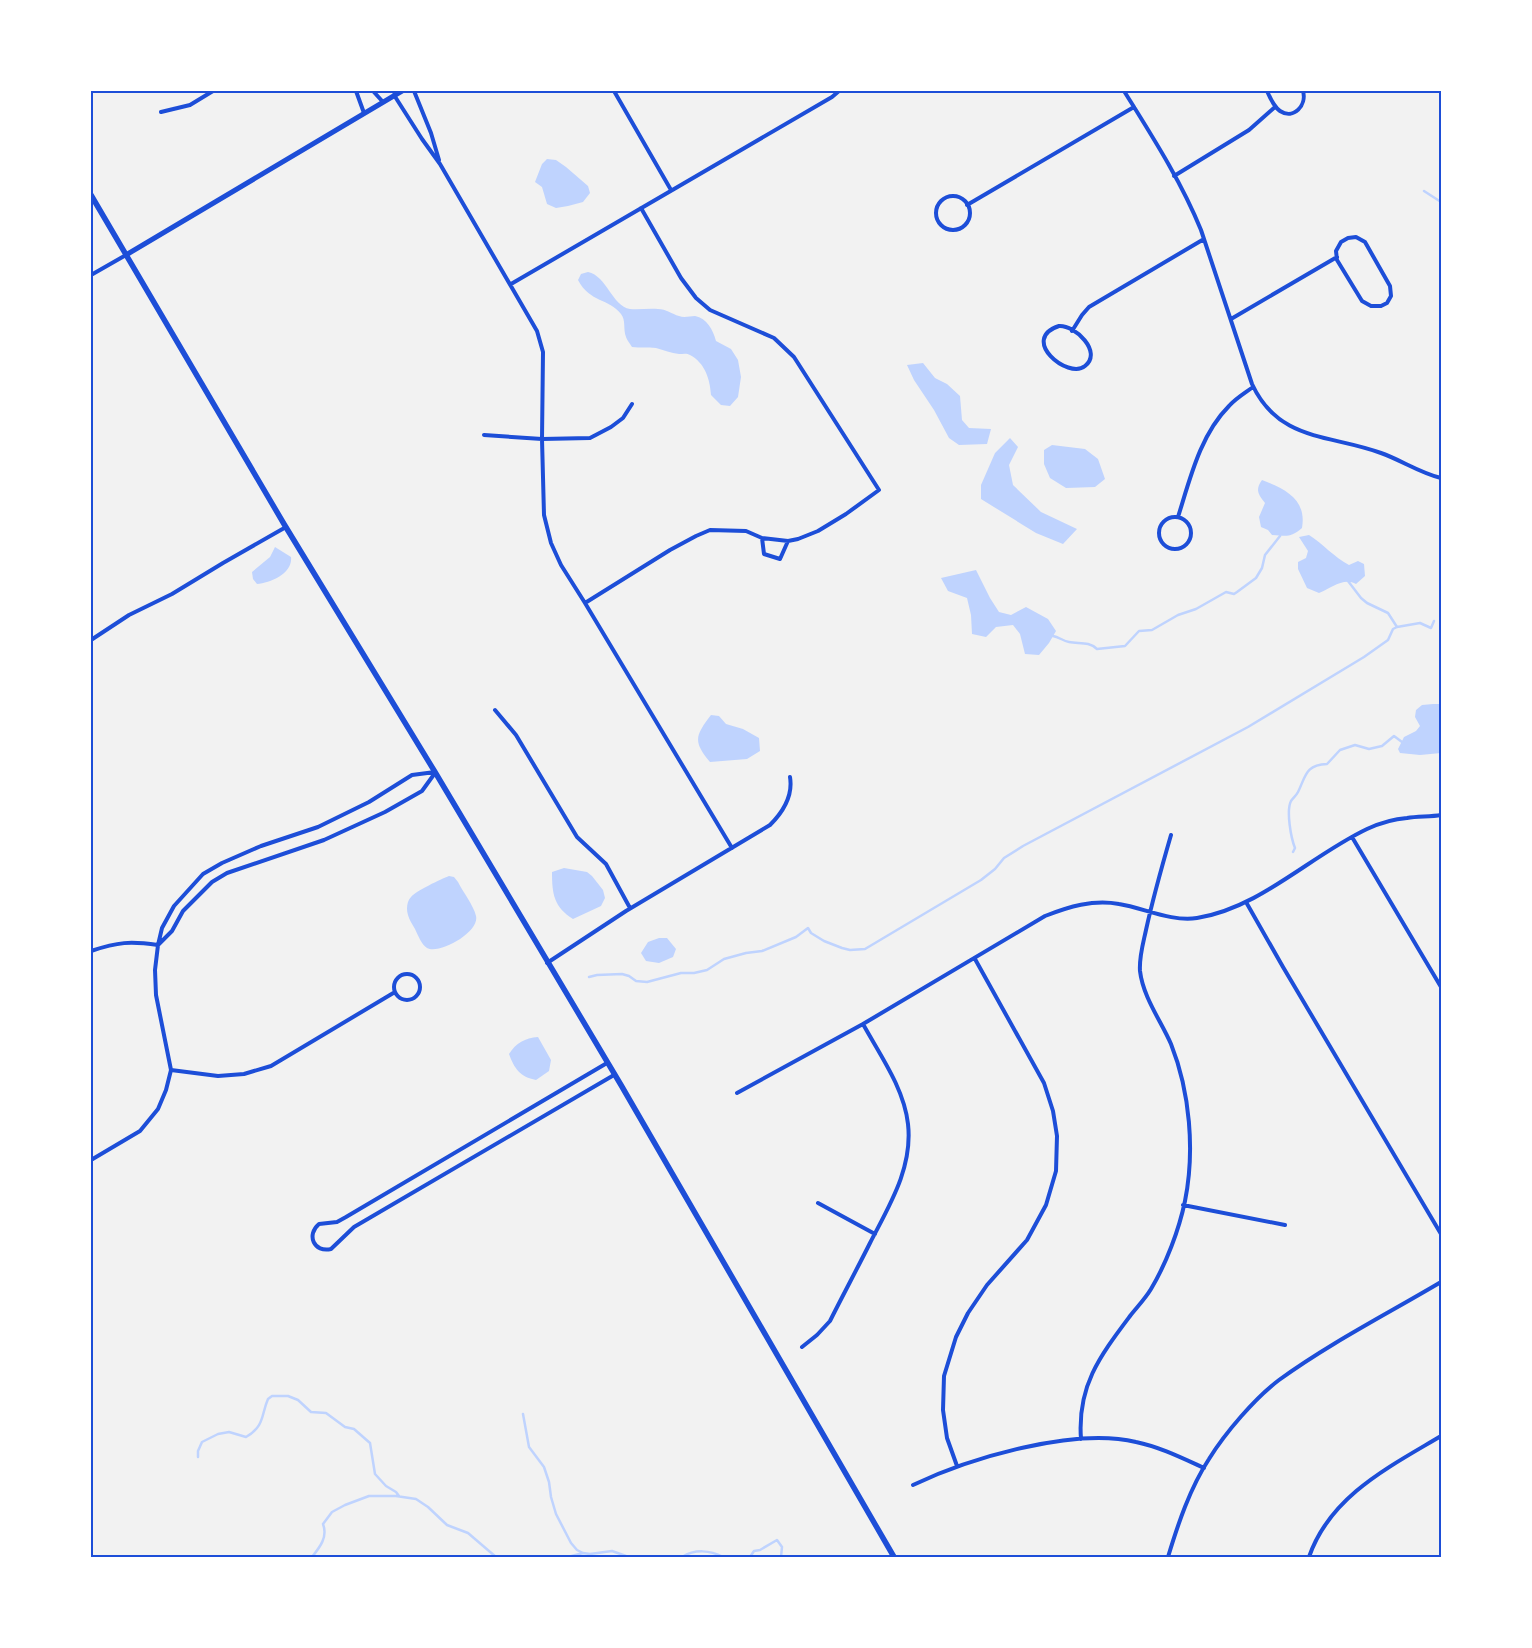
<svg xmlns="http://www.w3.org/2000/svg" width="1532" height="1648" viewBox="0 0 1532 1648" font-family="Jost,sans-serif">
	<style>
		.water { fill: #bfd3fe }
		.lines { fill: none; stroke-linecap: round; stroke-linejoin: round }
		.stream { stroke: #bfd3fe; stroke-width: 2.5 }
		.minor { stroke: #1d4ed8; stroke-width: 4 }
		.tertiary { stroke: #1d4ed8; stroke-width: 5 }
		.secondary { stroke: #1d4ed8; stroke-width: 5.5 }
		.neatline { fill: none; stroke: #1d4ed8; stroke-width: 2 }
	</style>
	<rect width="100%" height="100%" fill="#f2f2f2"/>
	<path class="water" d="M547 159 556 160 566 167 588 186 590 193 583 202 568 206 556 208 547 204 542 187 535 182 542 164Z
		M588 272C607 276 612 306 630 309 639 310 649 308 658 309 666 309 672 314 679 316 684 318 690 316 695 316 707 318 713 330 716 341L731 349 738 360 741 377 738 397 730 406 721 405 711 395C710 379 705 363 690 355 687 353 683 354 679 354 671 353 664 350 656 348 648 347 640 348 632 347 630 344 627 340 626 337 623 329 626 320 621 314 609 298 590 303 578 280L581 274Z
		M923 363 935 378 947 384 960 396 962 420 969 428 991 429 987 444 959 445 949 438 934 410 914 380 907 365Z
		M1010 438 1018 447 1009 465 1013 485 1041 512 1077 529 1063 544 1036 533 981 499V485L995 453Z
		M1052 445 1085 449 1098 459 1105 479 1095 487 1066 488 1050 478 1044 464V450Z
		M1262 480C1285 489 1307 499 1302 528 1290 538 1287 536 1272 535L1268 530 1261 527 1259 517 1265 503C1258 494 1255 490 1262 480Z
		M1309 535C1323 544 1334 557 1349 565L1358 561 1364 564 1365 576 1356 584C1344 577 1331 588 1319 593L1307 588 1298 569V562L1306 558 1308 551 1299 537Z
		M275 547 291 557C293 573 271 583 257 584L253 579 252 572 270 557Z
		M976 570 990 598 999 612 1011 615 1026 607 1048 619 1056 631 1049 643 1039 655 1025 654 1020 634 1013 625 996 627 986 637 972 634 971 615 967 598 948 591 941 578Z
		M1433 704H1441V753L1420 755 1400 753 1398 749 1404 737 1416 731 1420 726 1415 717 1416 710 1422 705Z
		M711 715 719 716 726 724 743 729 759 738 760 751 747 759 710 762C692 741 696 735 711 715Z
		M564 868 587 872 592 876 603 890 605 898 601 906 573 919C554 907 552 894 552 872Z
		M449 876 454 877 458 882C463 892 474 906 476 916 480 932 439 955 427 948 421 944 418 935 415 929 412 924 409 919 408 915 406 909 407 901 411 897 416 891 441 879 449 876Z
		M659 938H667L676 949 673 957 659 963 646 961 641 953 648 942Z
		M538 1037 551 1060 549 1071 536 1080C520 1077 514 1068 509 1054 516 1043 525 1038 538 1037Z"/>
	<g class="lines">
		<path class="stream" d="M1424 191 1441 202
			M1348 581 1361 598 1367 603 1388 613 1397 627
			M1053 636C1059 637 1063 641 1069 642 1079 644 1089 641 1097 649L1125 646 1139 631 1152 630 1178 615 1196 609 1226 592 1234 594 1237 592 1256 578 1262 568 1265 555 1280 536
			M1293 852 1295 848C1291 838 1286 811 1291 801 1293 798 1296 796 1298 792 1306 776 1305 765 1327 764L1340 750 1355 745 1369 749 1382 746 1394 736 1402 742
			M589 977 597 975 622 974 629 976 636 981 647 982 681 973H694L707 970 724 959 746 953 762 951 796 937 808 928 811 933 824 941 842 948 850 950 865 949 981 880 995 869 1004 858 1023 846 1248 727 1364 657 1388 640 1393 629 1397 627 1420 623 1431 628 1434 621
			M523 1414 529 1447 544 1467 549 1482 551 1497 556 1514 571 1543 577 1550 583 1553
			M198 1457V1451L202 1442 218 1434 229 1432 246 1437C265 1426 261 1415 268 1399L272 1396H288L298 1400 311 1412 326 1413 345 1427 354 1429 370 1443 375 1474 386 1486 396 1492 399 1496
			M312 1557C320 1547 328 1537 323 1524L332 1512 345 1505 369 1496H396L416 1499 428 1507 447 1525 468 1533 496 1557
			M568 1557 583 1553 590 1554 612 1551 626 1556 636 1557
			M682 1557C695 1549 710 1550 723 1557
			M750 1557 754 1551 760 1550 777 1540 782 1547 781 1557"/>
		<path class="minor" d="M356 91 364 113
			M373 91 383 102
			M414 91 431 133 439 160
			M614 91 671 190
			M1124 91C1152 136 1181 181 1201 230L1252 384C1279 442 1329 434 1381 453 1401 460 1420 473 1441 478
			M1267 91C1270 98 1274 107 1280 111 1294 120 1307 105 1303 91
			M394 95 422 139 440 164 537 331 543 352 542 439 544 515 551 543 561 565 585 603 732 848
			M161 112 190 105 213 91
			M1174 176 1249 130 1275 107
			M936 213a17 17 0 1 1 34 0a17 17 0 1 1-34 0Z
			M967 205 1134 107
			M1356 237 1365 242 1390 286 1391 296 1387 303 1381 306H1371L1362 301 1337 260 1336 251 1341 242 1348 238Z
			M91 275 126 255
			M511 284 832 97 839 91
			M1231 319 1337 257
			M1059 326C1075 325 1103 352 1085 366 1068 380 1019 339 1059 326Z
			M1072 331 1082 315 1089 307 1204 239
			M484 435 542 439 590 438 611 427 623 418 632 404
			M1178 517C1190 479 1200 435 1229 406 1236 398 1245 393 1253 387
			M1159 533a16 16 0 1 1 32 0a16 16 0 1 1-32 0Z
			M762 538 764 554 780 559 788 541
			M585 603 670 550 696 536 710 530 746 531 762 538 788 541 798 539 818 531 846 514 879 490 794 357 774 338 710 310 696 298 681 278 641 208
			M91 640 129 615 172 594 223 563 286 527
			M495 710 516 735 577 837 606 864 630 908
			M1352 837 1441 987
			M1246 902 1283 967 1441 1234
			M158 945 172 931 183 911 212 882 227 873 324 840 385 812 422 791 435 773
			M91 951C118 942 130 941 158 945
			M547 963 626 911 770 825C783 812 793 795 790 777
			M394 987a13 13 0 1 1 26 0a13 13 0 1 1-26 0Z
			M607 1063 346 1217 337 1222 319 1224C306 1235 314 1253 331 1249L354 1227 614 1075
			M171 1070 218 1076 244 1074 271 1066 395 992
			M737 1093 863 1024 1045 916C1068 907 1093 899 1119 904 1144 908 1171 922 1197 918 1260 908 1310 856 1367 829 1380 823 1393 819 1407 818 1418 816 1430 817 1441 815
			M91 1160 140 1131 158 1109 166 1090 171 1070 156 995 155 970 158 945 162 928 174 906 203 874 222 863 261 846 318 827 369 802 412 775 435 772
			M818 1203 875 1234
			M1183 1205 1285 1225
			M802 1347 817 1335 830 1321C843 1295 857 1269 870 1243 889 1206 913 1168 908 1124 904 1088 880 1055 863 1024
			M1081 1439C1077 1386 1100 1356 1130 1316 1137 1307 1145 1299 1151 1289 1166 1264 1179 1230 1185 1201 1195 1151 1190 1092 1171 1044 1161 1021 1143 997 1140 971 1139 957 1143 944 1146 930 1153 898 1162 866 1171 835
			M957 1466 947 1438 943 1410 944 1376 956 1337 968 1313 987 1285 1027 1240 1046 1205 1056 1171 1057 1136 1053 1111 1044 1083 975 959
			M913 1485C970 1458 1074 1427 1136 1442 1160 1447 1182 1458 1204 1468
			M1168 1557C1178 1524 1190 1488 1209 1459 1225 1433 1255 1398 1279 1380 1330 1343 1387 1314 1441 1282
			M1309 1557C1330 1496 1389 1467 1441 1436"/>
		<path class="tertiary" d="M126 255 402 91"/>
		<path class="secondary" d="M91 195 284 524 435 772 621 1085 894 1557"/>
	</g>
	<rect width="1532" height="1648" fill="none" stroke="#ffffff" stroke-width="185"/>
	<rect x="92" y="92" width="1348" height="1464" class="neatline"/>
</svg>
